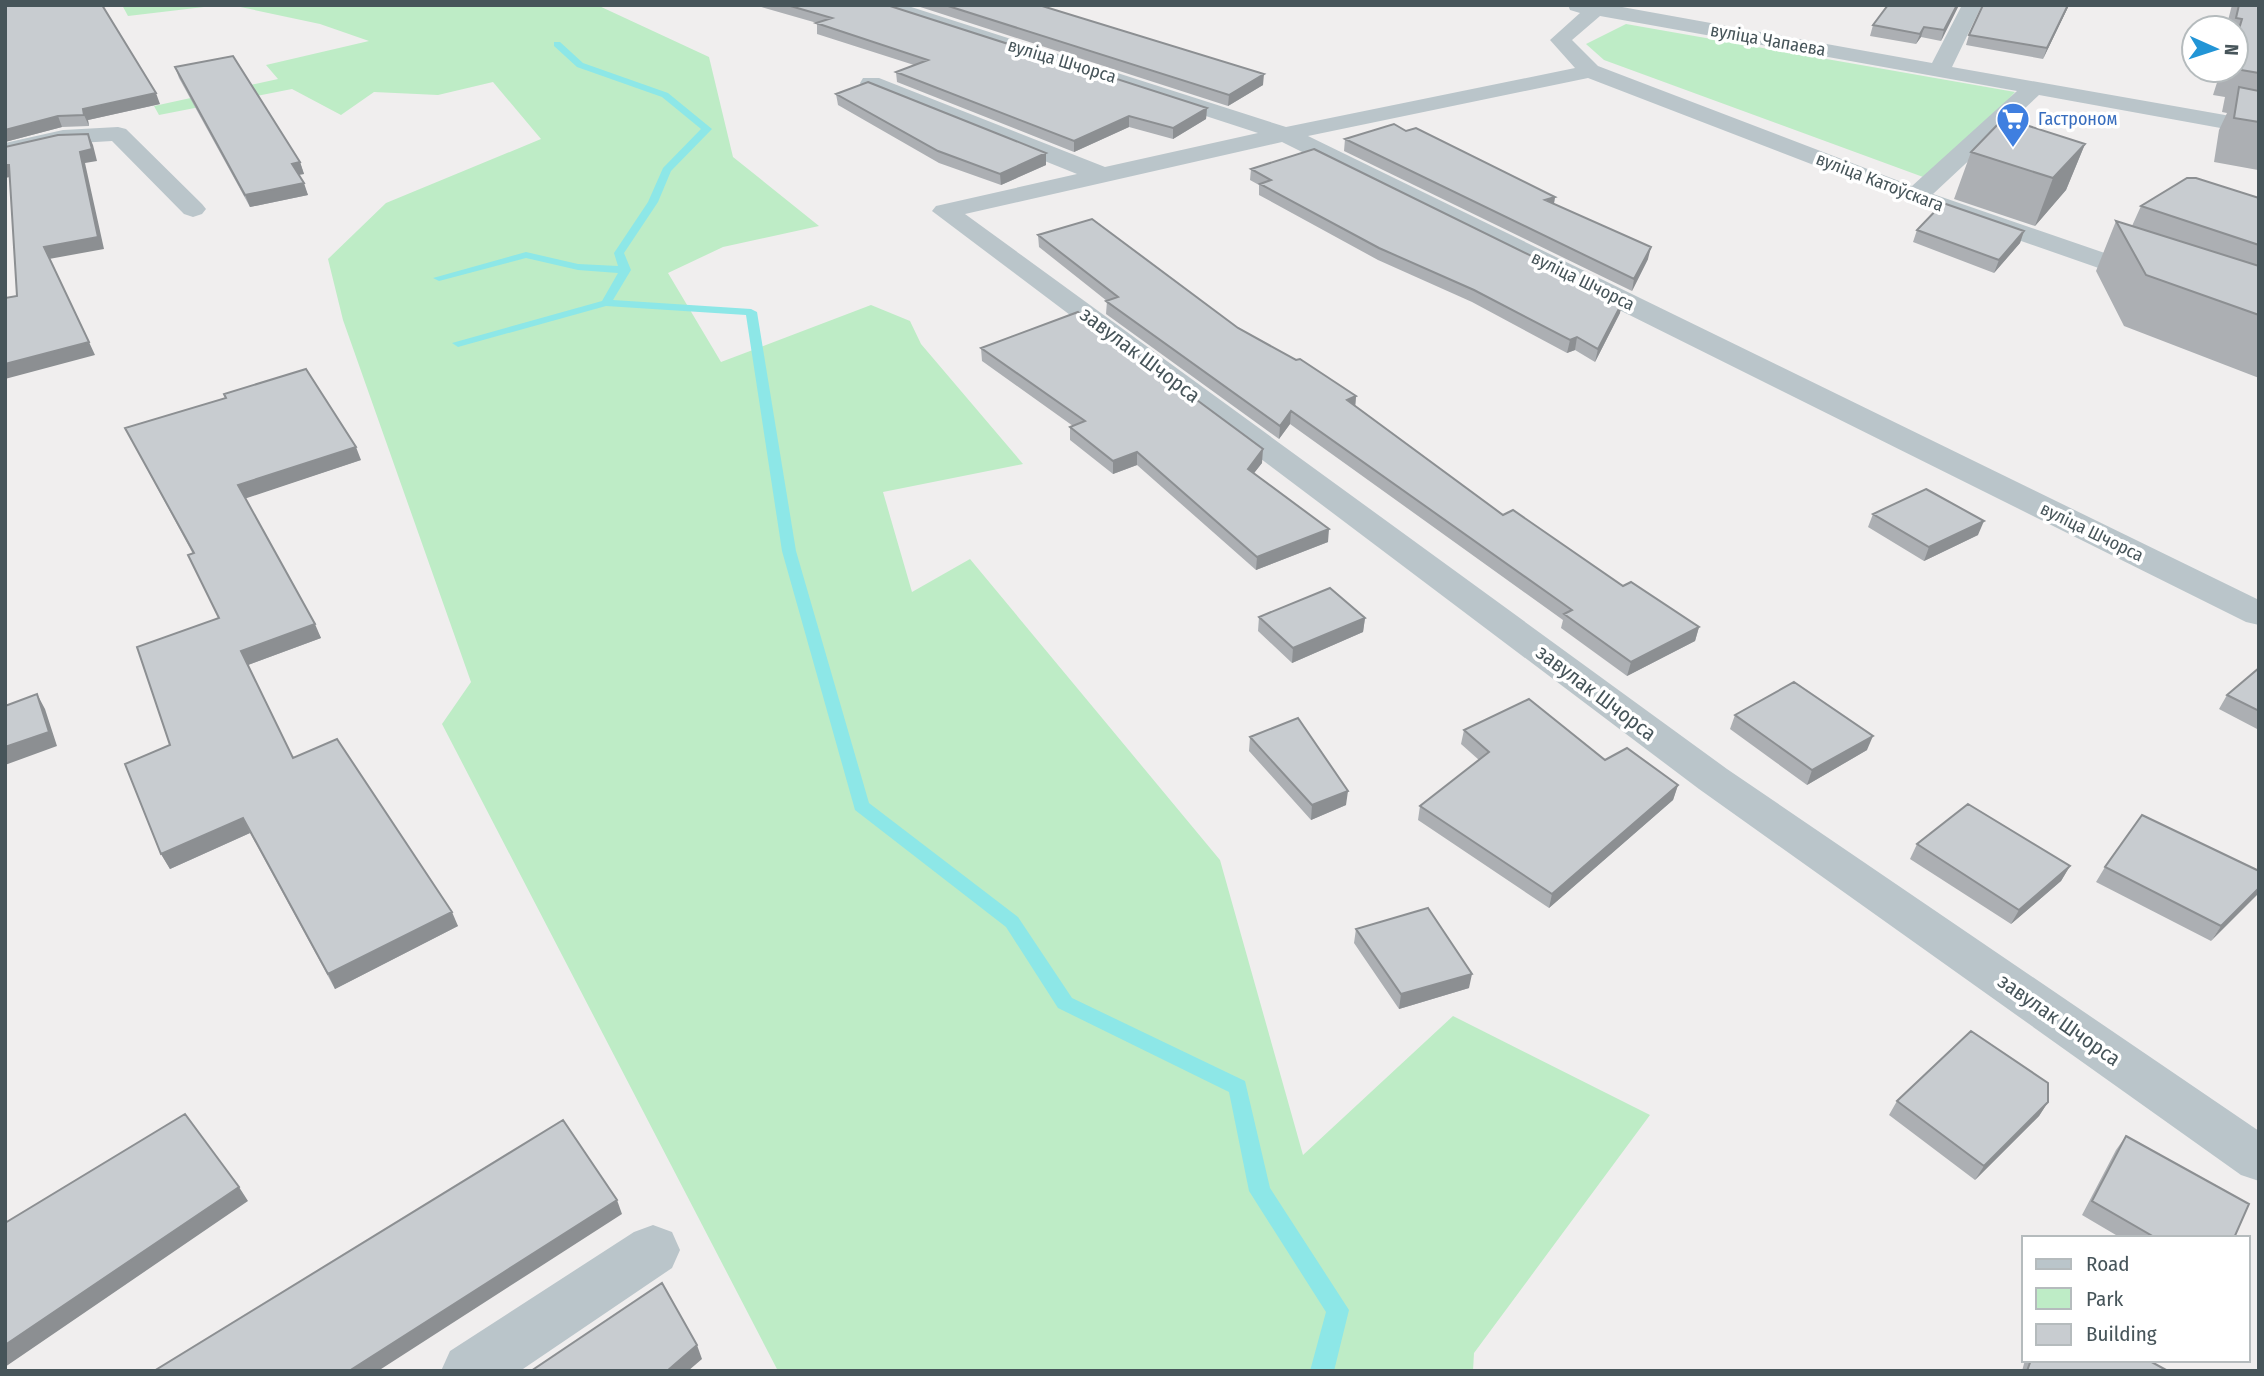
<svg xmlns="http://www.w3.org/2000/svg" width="2264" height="1376" viewBox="0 0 2264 1376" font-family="'Fira Sans Condensed',sans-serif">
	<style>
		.green { fill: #beecc6 }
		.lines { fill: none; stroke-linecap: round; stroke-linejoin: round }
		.stream { fill: #8de7e7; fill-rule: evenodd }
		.minor { fill: #bac5ca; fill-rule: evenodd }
		.wall { fill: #acafb3 }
		.shaded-wall { fill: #8c8f92 }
		.building { fill: #c8ccd0; stroke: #8c8f92; stroke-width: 2 }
		.labels { text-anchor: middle; stroke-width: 7; stroke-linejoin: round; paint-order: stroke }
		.far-street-label { font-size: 18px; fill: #47555a; stroke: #fff }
		.far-shop-label { font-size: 18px; fill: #366cbe; stroke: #fff; text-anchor: start }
		.street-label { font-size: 21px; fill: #47555a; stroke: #fff }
	</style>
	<rect width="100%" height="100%" fill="#f0eeee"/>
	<path class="green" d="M122 5H221L128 16Z
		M231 5H597L709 57 733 157 819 226 723 247 668 273 721 362 871 305 910 321 921 344 1023 464 883 492 912 592 970 559 1220 860 1303 1155 1453 1016 1650 1115 1474 1353 1473 1371H778L442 724 471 682 343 320 328 259 386 203 541 139 493 82 438 95 374 92 341 115 292 89 159 115 154 106 278 79 266 65 369 41 320 24Z
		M1626 24 2015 92 1934 181 1604 60 1586 44Z"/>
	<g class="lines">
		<path class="stream" d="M554 42H560L583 63 668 93 712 129 671 171 658 202 624 253 631 270 613 300 751 309 757 312 796 551 869 803 1018 917 1072 998 1245 1081 1270 1188 1349 1310 1334 1371H1310L1326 1312 1249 1191 1229 1092 1058 1008 1006 927 855 810 782 551 746 315 606 306 458 347 452 343 602 301 618 273 578 270 526 258 439 281 433 278 526 252 578 264 618 266 614 253 648 202 663 168 701 129 662 97 577 67 554 46Z"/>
		<path class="minor" d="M874 5H905L1286 127 1575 68 1550 40 1580 13 1570 10 1568 5H1611L1932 63 1962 5H1982L1952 67 2259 121V135L2039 95 1933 194 2160 272 2164 278 2160 284 2150 286 1907 201 1588 78 1308 136 2259 600V625L2246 622 1282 142 965 214 1727 769 2259 1131V1181L2241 1175 1699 789 932 211 936 206 1077 174 863 88 860 83 863 78H879L1105 167 1258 133 877 9ZM1600 16 2017 91 1912 186 1598 66 1572 40Z
			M118 127 126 129 202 204 206 209 202 214 193 217 184 214 112 141 63 144 5 157V143L63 130Z
			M653 1225 672 1232 680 1250 672 1268 520 1371H441L450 1351 634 1232Z"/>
	</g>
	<path class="wall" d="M5 5 160 104 88 120 89 126 62 127 5 142Z
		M754 5H887L1207 108 1206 119 1173 139 1129 127 1074 152 897 82 896 72 914 65 817 34V23Z
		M914 5H1039L1263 85 1228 106Z
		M1959 5 1941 41 1921 37 1916 44 1870 36 1873 25Z
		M2069 5 2043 59 1966 45 1969 35Z
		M2232 5H2259V168L2258 170 2214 162 2219 130 2227 113 2222 112 2225 97 2213 95 2221 70H2236V28H2226Z
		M175 67 300 162 304 174 299 175 308 195 250 207 179 78Z
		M836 94 1046 165 1001 185 939 163 838 105Z
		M1406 131 1555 197 1554 204 1648 259 1632 291 1344 151 1345 139Z
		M2085 144 2066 190 2035 226 1954 199 1971 152Z
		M1251 169 1620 313 1595 362 1575 350 1567 353 1472 302 1378 260 1259 195V185L1250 180Z
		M2259 198V378L2124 326 2096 271 2116 221 2132 226 2141 206Z
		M1917 230 2024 231 2020 243 1994 273 1913 242Z
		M1038 235 1238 328 1356 396 1355 406 1503 515 1623 586 1699 627 1695 641 1627 676 1561 628 1563 620 1290 424 1279 439 1106 314 1107 301 1039 247Z
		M981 348 1262 463 1254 473 1328 542 1256 570 1137 465 1113 474 1070 440V427L1073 426 982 361Z
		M125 428 361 460 245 498 321 638 248 665 293 758 458 926 335 989 250 833 170 869 161 854 170 745 219 618 193 554Z
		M1873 514 1978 535 1924 561 1868 527Z
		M1259 617 1365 618 1363 632 1292 663 1258 631Z
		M2259 668V730L2219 709 2227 695Z
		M1735 715 1867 750 1807 785 1730 729Z
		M1464 730 1605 760 1678 785 1673 800 1549 908 1418 820 1420 806 1479 760 1461 744Z
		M1250 737 1346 805 1311 820 1249 751Z
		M1917 844 2070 866 2061 881 2011 924 1910 859Z
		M2105 867 2259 871 2211 941 2096 882Z
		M1356 929 1469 988 1399 1009 1354 943Z
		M1897 1101 2048 1102 2039 1116 1975 1180 1889 1115Z
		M2126 1136 2234 1238H2121L2082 1215 2116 1150Z
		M2025 1360H2148L2168 1371H2022Z"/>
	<path class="shaded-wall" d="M1957 5H1959L1941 41 1944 30Z
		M2068 5H2069L2043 59 2047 48Z
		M1924 27 1921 37 1916 44 1920 34Z
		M1264 74 1263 85 1228 106 1229 95Z
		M156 93 160 104 88 120 89 126 84 115 83 109Z
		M1207 108 1206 119 1173 139V128Z
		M58 116 62 127 5 142V130Z
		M1129 116V127L1074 152V141Z
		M88 134 93 145 97 161 85 163 104 249 49 259 44 247 80 152Z
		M2085 144 2066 190 2035 226 2053 178Z
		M1046 153V165L1001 185 1000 174Z
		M300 162 304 174 296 175 292 164Z
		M5 165H9L15 176 5 178Z
		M304 183 308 195 250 207 245 195Z
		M1555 197 1553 208 1545 200Z
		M2024 231 2020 243 1994 273 1999 260Z
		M1651 247 1648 259 1632 291 1634 279Z
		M1623 301 1620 313 1595 362 1598 349Z
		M1577 337 1575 350 1567 353 1570 340Z
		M89 342 95 355 5 379V364Z
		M1356 396 1355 409 1347 400Z
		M1291 411 1290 424 1279 439 1280 426Z
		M356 447 361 460 244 499 238 485Z
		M1263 449 1262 463 1247 482 1248 469Z
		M1137 452V465L1113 474V461Z
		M1984 521 1978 535 1924 561 1929 547Z
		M1329 529 1328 542 1256 570 1257 557Z
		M1365 618 1363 632 1292 663 1293 648Z
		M315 624 321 638 248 665 241 651Z
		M1699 627 1695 641 1627 676 1631 662Z
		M37 694 45 709 57 746 5 765V747Z
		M1873 736 1867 750 1807 785 1812 770Z
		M1678 785 1673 800 1549 908 1552 894Z
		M1348 791 1346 805 1311 820 1312 805Z
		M243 818 250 833 170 869 161 854Z
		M2070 866 2061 881 2011 924 2019 910Z
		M2259 888V893L2211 941 2221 926Z
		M452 912 458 926 335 989 328 974Z
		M1472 974 1469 988 1399 1009 1401 994Z
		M2048 1102 2039 1116 1975 1180 1984 1166Z
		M239 1187 248 1201 5 1367V1345Z
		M617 1200 622 1214 378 1371H349Z
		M697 1345 702 1359 688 1371H667Z"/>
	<path class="building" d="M5 5H102L156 93 83 109 84 115 58 116 5 130Z
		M787 5H887L1207 108 1173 128 1129 116 1074 141 896 72 928 60 816 23 832 18Z
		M945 5H1039L1264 74 1229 95Z
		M1888 5H1957L1944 30 1924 27 1920 34 1873 25Z
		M1983 5H2068L2047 48 1969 35Z
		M2239 5H2259V73L2241 70 2244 55 2236 54V39L2242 19 2236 18Z
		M233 56 300 162 292 164 304 183 245 195 175 67Z
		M868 82 1046 153 1000 174 938 151 836 94Z
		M2239 87 2259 91V122L2234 118Z
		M2004 118 2085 144 2053 178 1971 152Z
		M1394 124 1406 131 1416 128 1555 197 1545 200 1651 247 1634 279 1345 139Z
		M88 134 92 149 80 152 98 237 44 247 89 342 5 364V298L17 296 9 165H5V147L58 135Z
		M1314 149 1623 301 1598 349 1577 337 1570 340 1474 290 1379 248 1260 184 1271 180 1251 169Z
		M2187 178H2196L2259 198V245L2141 206Z
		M1943 203 2024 231 1999 260 1917 230Z
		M1092 219 1238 328 1296 360 1300 359 1356 396 1347 400 1503 515 1513 510 1623 586 1631 582 1699 627 1631 662 1564 614 1572 610 1291 411 1280 426 1106 301 1118 297 1038 235Z
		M2116 221 2259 266V315L2146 275Z
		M1078 312 1263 449 1248 469 1329 529 1257 557 1137 452 1113 461 1070 427 1085 421 981 348Z
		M306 369 356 447 238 485 315 624 241 651 293 758 337 739 452 912 328 974 243 818 161 854 125 764 170 745 137 647 219 618 188 555 194 553 125 428 226 398 224 394Z
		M1926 489 1984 521 1929 547 1873 514Z
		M1330 588 1365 618 1293 648 1259 617Z
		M2259 668V711L2227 695Z
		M1794 682 1873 736 1812 770 1735 715Z
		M37 694 49 732 5 747V706Z
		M1529 699 1605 760 1627 748 1678 785 1552 894 1420 806 1489 752 1464 730Z
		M1298 718 1348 791 1312 805 1250 737Z
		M1968 804 2070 866 2019 910 1917 844Z
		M2142 815 2259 871V888L2221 926 2105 867Z
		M1428 908 1472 974 1401 994 1356 929Z
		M1971 1031 2048 1083V1102L1984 1166 1897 1101Z
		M185 1114 239 1187 5 1345V1223Z
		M563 1120 617 1200 349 1371H154Z
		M2126 1136 2249 1204 2234 1238H2156L2092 1201Z
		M662 1283 697 1345 667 1371H531Z
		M2031 1360H2148L2168 1371H2027Z"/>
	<defs>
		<symbol id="supermarket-pin" viewBox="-11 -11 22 30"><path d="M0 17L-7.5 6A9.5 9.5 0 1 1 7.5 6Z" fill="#3f7fe0" stroke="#fff"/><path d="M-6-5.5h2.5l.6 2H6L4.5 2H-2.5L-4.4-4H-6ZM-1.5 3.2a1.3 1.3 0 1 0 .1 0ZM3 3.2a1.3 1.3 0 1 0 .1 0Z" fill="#fff"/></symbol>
	</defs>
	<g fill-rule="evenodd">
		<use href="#supermarket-pin" x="1994" y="100" width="38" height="52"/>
	</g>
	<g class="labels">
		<g class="far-street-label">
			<text transform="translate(1768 40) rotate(10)" y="6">вуліца Чапаева</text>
			<text transform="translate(1062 61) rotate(17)" y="6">вуліца Шчорса</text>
			<text transform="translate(1880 182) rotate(21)" y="6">вуліца Катоўскага</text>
			<text transform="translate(1583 281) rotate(26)" y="6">вуліца Шчорса</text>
			<text transform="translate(2092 532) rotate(26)" y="6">вуліца Шчорса</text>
		</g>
		<g class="far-shop-label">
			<text x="2038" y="125">Гастроном</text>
		</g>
		<g class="street-label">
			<text transform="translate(1140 355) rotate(37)" y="7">завулак Шчорса</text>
			<text transform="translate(1596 693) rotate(37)" y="7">завулак Шчорса</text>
			<text transform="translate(2059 1020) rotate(35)" y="7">завулак Шчорса</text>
		</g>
	</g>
	<rect width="2264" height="1376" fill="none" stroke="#47555a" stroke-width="14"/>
	<rect x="2022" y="1236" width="228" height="126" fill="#ffffff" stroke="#b5bbbd" stroke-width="2"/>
	<rect x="2036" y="1259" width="35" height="10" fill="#bac5ca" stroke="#b5bbbd" stroke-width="2"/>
	<text x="2086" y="1271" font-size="21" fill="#47555a">Road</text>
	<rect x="2036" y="1288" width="35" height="21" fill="#beecc6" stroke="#b5bbbd" stroke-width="2"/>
	<text x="2086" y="1306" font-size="21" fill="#47555a">Park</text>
	<rect x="2036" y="1324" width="35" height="21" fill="#c8ccd0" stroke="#b5bbbd" stroke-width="2"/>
	<text x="2086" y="1341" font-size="21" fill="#47555a">Building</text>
	<g transform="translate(2215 49) rotate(93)"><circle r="33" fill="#ffffff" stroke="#b5bbbd" stroke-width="2"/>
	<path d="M0-5L12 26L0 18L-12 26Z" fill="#2295d6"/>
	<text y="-10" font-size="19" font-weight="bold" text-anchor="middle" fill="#47555a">N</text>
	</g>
</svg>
